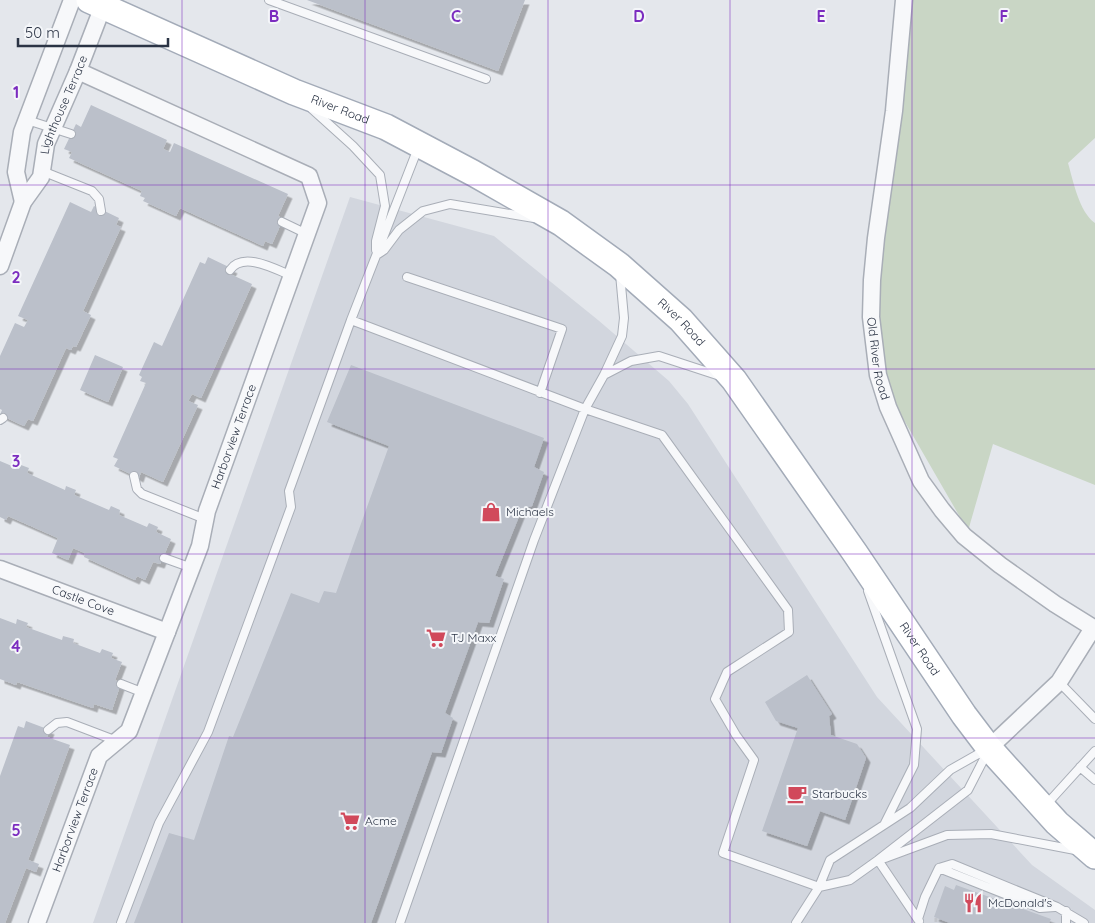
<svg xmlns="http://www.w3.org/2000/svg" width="1095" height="923" viewBox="0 0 1095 923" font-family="Quicksand,sans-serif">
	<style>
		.built { fill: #d2d6de }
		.green { fill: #c9d6c5 }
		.building { fill: #bbc0ca; filter: url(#shadow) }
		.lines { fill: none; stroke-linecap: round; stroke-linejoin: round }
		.service-casing { stroke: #a9aeb7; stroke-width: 10 }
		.minor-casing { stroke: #a9aeb7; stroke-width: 19 }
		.primary-casing { stroke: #a3abb8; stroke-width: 28 }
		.path { stroke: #c2c5cb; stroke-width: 3; stroke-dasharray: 4 4; stroke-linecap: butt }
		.service { stroke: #f7f8fa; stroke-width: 8 }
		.minor { stroke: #f7f8fa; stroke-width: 16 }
		.primary { stroke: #fff; stroke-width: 25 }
		.grid { fill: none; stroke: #7b2cbf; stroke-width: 1; stroke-opacity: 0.55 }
		.labels { text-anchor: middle; stroke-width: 4; stroke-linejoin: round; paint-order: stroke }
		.street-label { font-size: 12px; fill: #2b3445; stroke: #f4f6f9 }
		.poi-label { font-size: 12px; fill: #2b3445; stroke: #f4f6f9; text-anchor: start }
		.grid-label { font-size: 16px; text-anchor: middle; font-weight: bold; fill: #7b2cbf; stroke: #f4f6f9; stroke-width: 4; stroke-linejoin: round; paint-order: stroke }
	</style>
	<defs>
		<filter id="shadow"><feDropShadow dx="4.5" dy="4.5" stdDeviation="0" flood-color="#0004"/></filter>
	</defs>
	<rect width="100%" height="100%" fill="#e4e7ec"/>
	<path class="built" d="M350 197 494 236 598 320 669 381 688 404 877 697 1032 865 1095 910V923H93Z"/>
	<path class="green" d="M898 0H1095V138L1068 163C1073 180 1079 212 1095 223V485L993 444 968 531 878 375 874 258Z"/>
	<path class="building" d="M307 0H525L498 71Z
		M91 105 167 140 163 149 170 152 174 143 288 194 278 216 283 219 272 244 265 241 263 246 180 208 176 216 143 201 145 198 140 196 142 191 69 158 72 152 64 149 76 124 81 127Z
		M70 202 91 212 94 206 119 218 116 225 121 227 83 311 91 315 76 347 73 346 71 350 66 348 33 421 28 419 24 426 0 415 2 410 0 409V356L15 323 24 327 28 320 18 316Z
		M208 257 233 269 230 274 252 284 201 398 192 394 188 401 198 405 163 482 141 472 139 478 114 466 118 459 113 457 146 383 140 381 142 377 139 375 154 342 162 346 200 262 205 264Z
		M95 355 123 367 108 402 80 390Z
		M351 365 544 438 534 467 544 472 532 506 522 509 495 576 504 579 489 623 478 622 445 713 453 718 441 753 432 752 371 923H134L169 833 194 840 229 736 233 737 291 593 319 603 324 591 336 593 389 446 327 422Z
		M0 461 19 469 21 465 29 468 27 473 65 490 66 486 76 490 74 495 109 510 111 506 120 510 119 515 147 527 149 523 158 527 156 532 171 539 160 564 153 562 145 580 137 576 135 580 84 557 85 553 73 548 68 560 52 553 58 538 8 516 6 520 0 517Z
		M0 618 16 624 17 619 28 623 26 627 62 640 63 636 74 639 73 643 100 653 102 649 113 653 111 658 122 662 115 680 121 683 112 710 94 704 93 708 17 682 16 685 0 679Z
		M807 675 832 714 829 716 831 735 857 744 866 758 845 820 820 811 807 846 762 831 798 728 776 721 765 702Z
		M26 721 50 730 47 737 70 745 28 860 39 864 36 872 26 868 5 923H0V776L18 726 24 728Z
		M956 885 1051 919 1049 923H950L934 917 945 886 954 890Z"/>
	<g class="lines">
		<defs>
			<path id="service" d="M269 0 486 79
				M312 109 353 146 380 175 385 206 376 241V250
				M27 120 71 134
				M42 171 92 191 99 199 101 211
				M282 222 307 234
				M378 254 384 250 399 230 423 211 450 204 534 218
				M230 270C243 251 275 269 292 276
				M407 277 562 329 540 393
				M351 320 585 409 662 435 788 610 789 632 727 672 715 699 736 735 754 760 723 853 819 887 850 880 878 860 968 790 987 753
				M604 375 631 361 659 356 720 376
				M0 420 3 418
				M134 476 137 489 142 494 205 519
				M164 558 192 568
				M868 591 917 729 914 765 885 823
				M1059 682 1095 719
				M121 684 144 693
				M48 730 57 723 67 722 117 741
				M1080 767 1095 780
				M1046 805 1095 751
				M885 858 947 835 991 834 1075 850
				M878 860 919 921
				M939 868 1040 908 1055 907
				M1066 911V923
				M918 919 925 897 939 868 952 864 1057 907 1084 923
				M121 923 159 823 208 732 291 507 289 491 351 320 418 148
				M400 923 534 540 585 409 604 375 622 336 624 318 620 274
				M796 923 819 887 830 860 910 808 950 770 987 749"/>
			<g id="minor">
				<path id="s1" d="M904 0 894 111 876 238 872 280 871 317 878 375 888 407 921 481 942 510 964 536 1000 565 1055 604 1095 629"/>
				<path d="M23 202 16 172 22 132 72 0"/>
				<path id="s2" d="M0 266 23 202 41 177 46 144 78 71 103 6"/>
				<path id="s3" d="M0 569 167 632"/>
				<path d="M989 748 1059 682 1093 628"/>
				<path id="s4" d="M37 923 99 756 129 731 200 546 207 511 318 203 309 176 78 71"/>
			</g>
			<g id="primary">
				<path id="s5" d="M89 0 294 92 386 127 473 173 561 223 619 265 681 320 734 380 855 553 964 715 989 748 1057 823 1095 856"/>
			</g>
		</defs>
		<use href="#service" class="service-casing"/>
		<use href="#minor" class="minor-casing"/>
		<use href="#primary" class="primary-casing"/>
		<path class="path" d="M936 918V923"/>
		<use href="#service" class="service"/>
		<use href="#minor" class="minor"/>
		<use href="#primary" class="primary"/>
	</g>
	<path class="grid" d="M182 0V923M365 0V923M548 0V923M730 0V923M912 0V923M0 185H1095M0 369H1095M0 554H1095M0 738H1095"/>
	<defs>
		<symbol id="shop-bare" viewBox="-9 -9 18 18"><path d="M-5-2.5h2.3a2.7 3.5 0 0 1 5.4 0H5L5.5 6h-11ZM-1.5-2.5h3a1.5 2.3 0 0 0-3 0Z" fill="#d1495b" stroke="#f4f6f9" stroke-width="2.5" paint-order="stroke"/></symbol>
		<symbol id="supermarket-bare" viewBox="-9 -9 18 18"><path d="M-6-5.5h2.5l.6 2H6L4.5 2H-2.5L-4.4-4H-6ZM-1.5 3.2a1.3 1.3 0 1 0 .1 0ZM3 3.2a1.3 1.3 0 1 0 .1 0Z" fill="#d1495b" stroke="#f4f6f9" stroke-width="2.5" paint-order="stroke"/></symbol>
		<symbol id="cafe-bare" viewBox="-9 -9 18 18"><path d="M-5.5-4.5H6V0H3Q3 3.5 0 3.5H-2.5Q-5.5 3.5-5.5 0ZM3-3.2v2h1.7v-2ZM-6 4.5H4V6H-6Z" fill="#d1495b" stroke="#f4f6f9" stroke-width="2.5" paint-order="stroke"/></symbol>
		<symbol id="restaurant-bare" viewBox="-9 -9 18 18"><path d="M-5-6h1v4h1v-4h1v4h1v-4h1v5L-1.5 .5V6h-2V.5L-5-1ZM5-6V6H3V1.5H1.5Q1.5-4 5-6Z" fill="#d1495b" stroke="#f4f6f9" stroke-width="2.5" paint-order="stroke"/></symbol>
	</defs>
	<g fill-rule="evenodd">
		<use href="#shop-bare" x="477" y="498" width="28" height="28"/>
		<use href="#supermarket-bare" x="422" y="624" width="28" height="28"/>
		<use href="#cafe-bare" x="783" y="780" width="28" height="28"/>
		<use href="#supermarket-bare" x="336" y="807" width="28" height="28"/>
		<use href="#restaurant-bare" x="959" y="889" width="28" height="28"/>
	</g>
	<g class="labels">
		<g class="street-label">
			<text dy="4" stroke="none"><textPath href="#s2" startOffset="175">Lighthouse Terrace</textPath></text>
			<text dy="4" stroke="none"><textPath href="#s5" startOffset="274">River Road</textPath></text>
			<text dy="4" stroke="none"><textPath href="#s5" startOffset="679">River Road</textPath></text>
			<text dy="4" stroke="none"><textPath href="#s1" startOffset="361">Old River Road</textPath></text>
			<text dy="4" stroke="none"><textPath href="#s4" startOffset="530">Harborview Terrace</textPath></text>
			<text dy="4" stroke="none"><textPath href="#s3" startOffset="89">Castle Cove</textPath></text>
			<text dy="4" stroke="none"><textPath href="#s5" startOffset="1084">River Road</textPath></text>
			<text dy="4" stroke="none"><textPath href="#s4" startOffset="110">Harborview Terrace</textPath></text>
		</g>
		<g class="poi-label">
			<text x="506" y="516">Michaels</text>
			<text x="451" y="642">TJ Maxx</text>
			<text x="812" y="798">Starbucks</text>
			<text x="365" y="825">Acme</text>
			<text x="988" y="907">McDonald's</text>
		</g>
	</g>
	<g class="grid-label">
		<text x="274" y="22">B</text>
		<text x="456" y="22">C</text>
		<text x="639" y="22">D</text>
		<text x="821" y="22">E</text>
		<text x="1004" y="22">F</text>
		<text x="16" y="98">1</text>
		<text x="16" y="283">2</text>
		<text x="16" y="467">3</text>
		<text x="16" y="652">4</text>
		<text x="16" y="836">5</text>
	</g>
	<path d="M18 38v8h150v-8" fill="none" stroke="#2b3445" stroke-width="2.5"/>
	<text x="25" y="38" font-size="15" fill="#2b3445" stroke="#f4f6f9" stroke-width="4" paint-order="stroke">50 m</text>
</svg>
